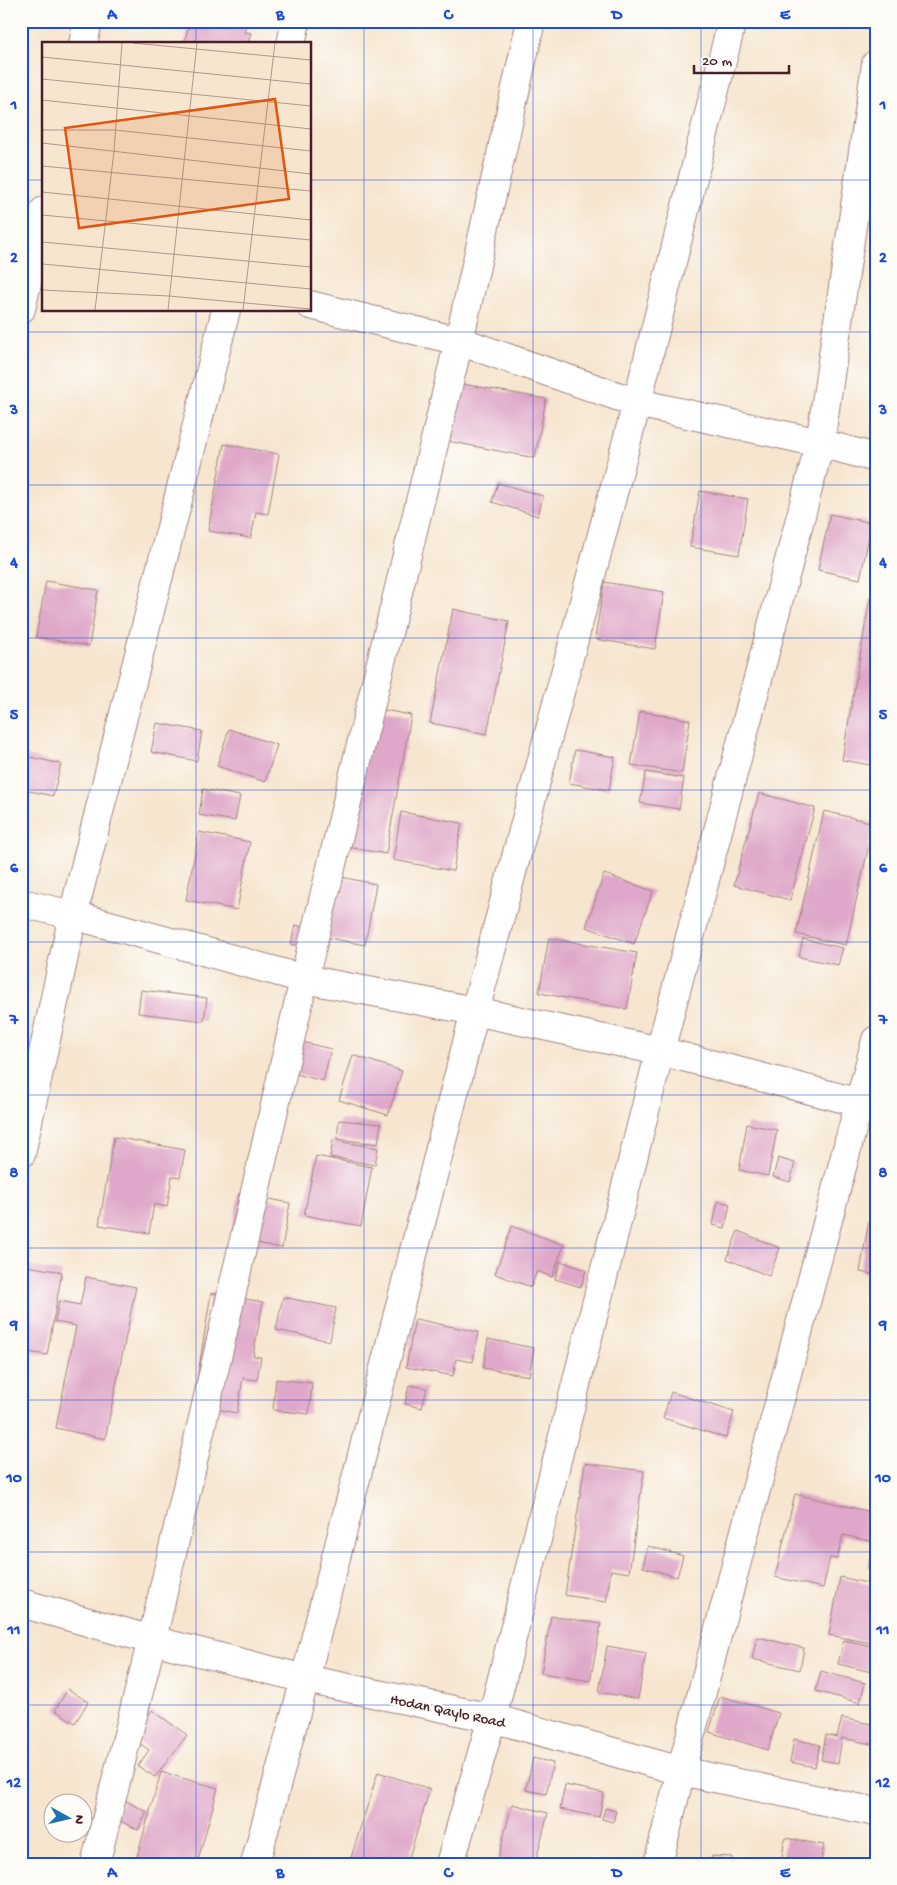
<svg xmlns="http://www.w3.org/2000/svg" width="897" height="1885" viewBox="0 0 897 1885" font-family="'Gochi Hand',sans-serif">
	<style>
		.building { fill: #dfa7c9 }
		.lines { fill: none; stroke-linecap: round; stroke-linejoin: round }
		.minor-casing { stroke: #a0827d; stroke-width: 30 }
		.minor { stroke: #fff; stroke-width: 28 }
		.grid { fill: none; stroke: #1d4ed8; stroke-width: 1; stroke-opacity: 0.55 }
		.labels { text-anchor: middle; stroke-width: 4; stroke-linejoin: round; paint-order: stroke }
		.street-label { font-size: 15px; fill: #4a1f2b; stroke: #fdfcf7 }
		.inset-road { fill: none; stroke: #b1968d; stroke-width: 1 }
		.view { fill: #e0560e; fill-opacity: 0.15; stroke: #e0560e; stroke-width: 2.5 }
		.inset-edge { fill: none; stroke: #4a1f2b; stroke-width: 2.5 }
		.neatline { fill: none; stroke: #1d4ed8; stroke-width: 2 }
		.grid-label { font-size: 16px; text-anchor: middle; font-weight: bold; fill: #1d4ed8 }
	</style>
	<rect width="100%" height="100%" fill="#fdfcf7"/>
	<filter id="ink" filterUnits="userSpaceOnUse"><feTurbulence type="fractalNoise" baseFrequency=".02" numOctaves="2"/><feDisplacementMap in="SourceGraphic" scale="10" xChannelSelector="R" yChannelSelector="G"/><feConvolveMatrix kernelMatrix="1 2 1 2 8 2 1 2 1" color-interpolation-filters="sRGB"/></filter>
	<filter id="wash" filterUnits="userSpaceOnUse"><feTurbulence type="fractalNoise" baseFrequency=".0096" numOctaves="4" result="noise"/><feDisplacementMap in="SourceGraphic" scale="20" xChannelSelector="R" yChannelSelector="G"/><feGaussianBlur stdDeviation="1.12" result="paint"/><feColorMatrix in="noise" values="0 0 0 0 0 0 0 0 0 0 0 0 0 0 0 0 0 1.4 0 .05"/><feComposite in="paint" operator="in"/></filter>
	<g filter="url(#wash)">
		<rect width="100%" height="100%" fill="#f6e5cf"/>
		<g id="blocks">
			<path class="building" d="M190 21H247L244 32 251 33 248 44H184Z
				M452 382 546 399 535 458 442 440Z
				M224 444 279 454 268 514 256 512 251 538 208 531Z
				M498 483 543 496 538 516 492 502Z
				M700 491 748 499 739 555 690 547Z
				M830 514 872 523 860 579 818 570Z
				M46 581 98 590 89 646 36 637Z
				M604 582 664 592 655 649 595 639Z
				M870 598 876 599V766L842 760Z
				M453 609 509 621 487 734 430 723Z
				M362 706 411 715 386 854 337 845Z
				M640 711 690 720 682 773 631 765Z
				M157 723 202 731 197 761 151 752Z
				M229 729 277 745 265 782 217 766Z
				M575 750 615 757 609 790 569 783Z
				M21 755 61 764 53 796 21 789Z
				M646 772 684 778 679 809 640 803Z
				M203 789 240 796 235 821 199 815Z
				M759 793 815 808 790 900 734 885Z
				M824 811 874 823 846 945 796 934Z
				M401 812 462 823 453 871 393 860Z
				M199 832 250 842 237 910 186 900Z
				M325 874 376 884 365 945 314 935Z
				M604 874 653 891 634 944 586 927Z
				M295 925 312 929 309 948 291 944Z
				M549 938 637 953 627 1009 539 993Z
				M803 939 843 948 838 965 799 957Z
				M141 990 207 998 204 1021 138 1013Z
				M285 1038 331 1049 323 1081 277 1069Z
				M353 1055 402 1071 388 1115 339 1100Z
				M339 1120 381 1124 378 1144 337 1139Z
				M747 1124 777 1130 768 1176 739 1170Z
				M114 1137 185 1150 180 1177 172 1176 167 1207 154 1204 149 1233 99 1225Z
				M333 1140 378 1148 375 1165 330 1157Z
				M316 1156 372 1167 361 1226 304 1215Z
				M778 1158 795 1163 790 1182 773 1177Z
				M239 1193 290 1203 282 1248 231 1238Z
				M718 1201 730 1204 725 1228 713 1225Z
				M869 1220 876 1221V1275L860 1272Z
				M512 1226 564 1245 552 1277 537 1271 531 1287 495 1274Z
				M738 1231 780 1248 769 1276 727 1259Z
				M560 1261 586 1270 581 1287 555 1279Z
				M21 1265 62 1272 47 1355 21 1351Z
				M86 1277 136 1287 105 1439 56 1428 76 1326 55 1322 59 1301 80 1305Z
				M211 1293 263 1302 253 1356 261 1357 257 1380 243 1378 237 1413 193 1405Z
				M283 1297 336 1308 330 1341 276 1330Z
				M415 1319 478 1332 473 1362 456 1359 453 1376 406 1367Z
				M488 1339 534 1348 529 1376 483 1368Z
				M276 1379 312 1383 309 1414 273 1410Z
				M409 1385 427 1388 422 1408 405 1404Z
				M671 1392 734 1412 726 1438 663 1418Z
				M585 1463 644 1471 629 1573 611 1570 606 1602 565 1595Z
				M795 1494 876 1513V1569L868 1567 874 1542 843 1535 837 1559 830 1558 823 1588 775 1577Z
				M648 1546 683 1556 677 1577 643 1567Z
				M840 1577 876 1585V1644L829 1635Z
				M551 1616 601 1624 590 1681 541 1673Z
				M757 1637 804 1648 800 1670 752 1659Z
				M844 1640 876 1647V1673L838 1664Z
				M607 1646 646 1653 638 1699 599 1692Z
				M821 1671 865 1683 860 1703 816 1691Z
				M68 1689 88 1702 75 1723 55 1710Z
				M720 1696 779 1713 768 1750 709 1732Z
				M152 1710 187 1735 155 1777 138 1766 149 1750 132 1738Z
				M842 1718 876 1725V1745L842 1738 838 1763 821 1760 826 1735 837 1737Z
				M794 1739 820 1745 815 1767 790 1762Z
				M533 1758 553 1763 546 1794 526 1790Z
				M161 1772 218 1788 197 1864H135Z
				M378 1772 430 1789 407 1864H349Z
				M565 1785 604 1793 599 1817 560 1809Z
				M124 1800 147 1812 138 1830 115 1818Z
				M512 1804 548 1813 535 1864H515L498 1859Z
				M605 1808 616 1811 613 1822 602 1819Z
				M785 1838 824 1845 820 1864H781Z
				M712 1856 732 1857V1864H711Z"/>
		</g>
	</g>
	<g filter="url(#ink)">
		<use href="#blocks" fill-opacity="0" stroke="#a0827d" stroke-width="1"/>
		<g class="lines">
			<defs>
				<path id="minor" d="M83 44 88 21
					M291 44 296 21
					M310 305 459 341 637 403 820 443 876 458
					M21 309 44 211
					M21 903 73 915 304 979 475 1011 660 1051 876 1107
					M21 1154 73 915 226 310
					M21 1603 152 1640 305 1679 492 1718 681 1771 876 1812
					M95 1864 152 1640 304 979 459 341 531 21
					M255 1864 305 1679 475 1011 637 403 732 21
					M450 1864 492 1718 660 1051 820 443 876 64
					M658 1864 681 1771 876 1040"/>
			</defs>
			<use href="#minor" class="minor-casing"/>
			<use href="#minor" class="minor"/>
		</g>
	</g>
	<path class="grid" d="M196 21V44M364 21V1864M533 21V1864M701 21V1864M21 180H44M310 180H876M196 310V1864M21 332H876M21 485H876M21 638H876M21 790H876M21 942H876M21 1095H876M21 1248H876M21 1400H876M21 1552H876M21 1705H876"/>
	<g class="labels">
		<g class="street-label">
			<text transform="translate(448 1710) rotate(12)" y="5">Hodan Qaylo Road</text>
		</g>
	</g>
	<g transform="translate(42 42)">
		<rect width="269" height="269" fill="#f6e5cf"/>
		<path class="inset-road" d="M91 1 269 18M0 15 269 42M0 37 269 64M0 58 269 87M0 88H73L269 109M0 101 269 132M0 124 269 149M0 150 269 178M0 173 269 198M0 200 269 225M0 222 269 247M0 248 127 254 269 267M53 268 72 109 80 1M126 268 155 1M201 268 233 1"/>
		<path class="view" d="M233 57 247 157 37 186 23 86Z"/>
		<rect width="269" height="269" class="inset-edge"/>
	</g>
	<rect width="897" height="1885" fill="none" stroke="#fdfcf7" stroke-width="55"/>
	<g transform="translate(68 1818) rotate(98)"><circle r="24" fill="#fdfcf7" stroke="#b5a4a5"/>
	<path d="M0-4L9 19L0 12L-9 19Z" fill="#1f6fb2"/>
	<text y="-8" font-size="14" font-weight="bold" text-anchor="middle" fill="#4a1f2b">N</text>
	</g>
	<path d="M694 65v8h95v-8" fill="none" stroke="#4a1f2b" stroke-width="2.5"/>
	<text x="702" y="65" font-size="15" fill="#4a1f2b" stroke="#fdfcf7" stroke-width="4" paint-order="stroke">20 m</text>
	<rect x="28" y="28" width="842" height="1830" class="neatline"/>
	<g class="grid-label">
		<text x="112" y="19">A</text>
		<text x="280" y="19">B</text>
		<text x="448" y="19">C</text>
		<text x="617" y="19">D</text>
		<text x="785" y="19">E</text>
		<text x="14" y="109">1</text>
		<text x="883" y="109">1</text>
		<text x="14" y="262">2</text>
		<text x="883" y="262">2</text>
		<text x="14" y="414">3</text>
		<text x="883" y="414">3</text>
		<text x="14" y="567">4</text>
		<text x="883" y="567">4</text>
		<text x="14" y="719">5</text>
		<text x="883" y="719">5</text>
		<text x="14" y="872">6</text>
		<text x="883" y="872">6</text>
		<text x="14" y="1024">7</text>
		<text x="883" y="1024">7</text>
		<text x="14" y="1177">8</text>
		<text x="883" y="1177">8</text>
		<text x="14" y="1329">9</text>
		<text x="883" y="1329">9</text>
		<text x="14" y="1482">10</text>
		<text x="883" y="1482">10</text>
		<text x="14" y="1634">11</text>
		<text x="883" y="1634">11</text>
		<text x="14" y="1787">12</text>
		<text x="883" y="1787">12</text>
		<text x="112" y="1877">A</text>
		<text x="280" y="1877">B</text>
		<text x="448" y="1877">C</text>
		<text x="617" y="1877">D</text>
		<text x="785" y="1877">E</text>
	</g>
</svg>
